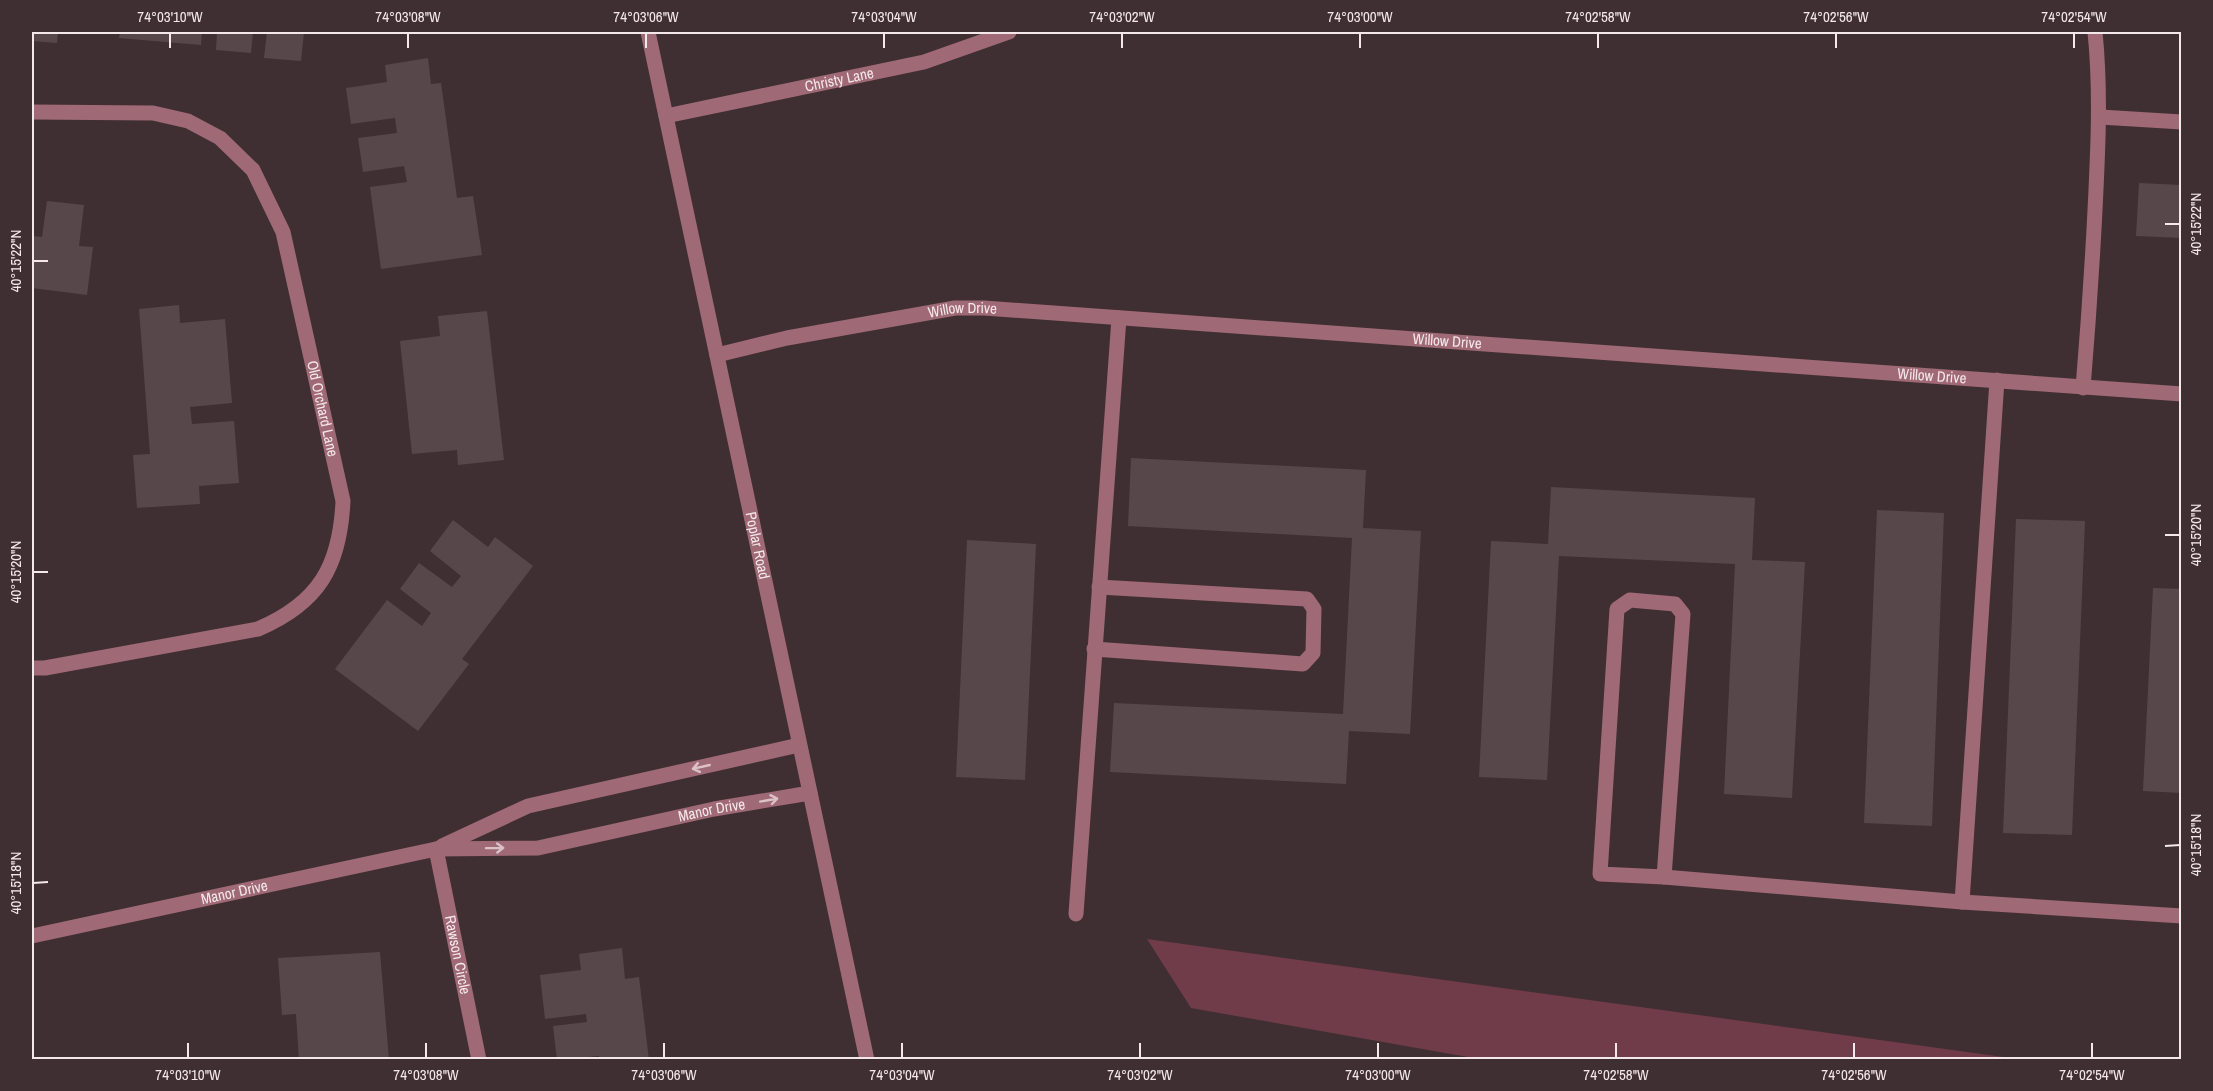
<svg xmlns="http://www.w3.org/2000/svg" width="2213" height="1091" viewBox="0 0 2213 1091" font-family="'Archivo Narrow',sans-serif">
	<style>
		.green { fill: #703c49 }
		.building { fill: #58474a }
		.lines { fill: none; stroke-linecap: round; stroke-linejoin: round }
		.minor { stroke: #9f6975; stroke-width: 15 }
		.oneway { stroke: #dac2c7 }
		.ticks { fill: none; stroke: #f4e8ea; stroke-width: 2 }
		.labels { text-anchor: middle; stroke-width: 5; stroke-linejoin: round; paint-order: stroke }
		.street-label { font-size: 15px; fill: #f4e8ea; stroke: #3f2f32 }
		.neatline { fill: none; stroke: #f4e8ea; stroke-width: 2 }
		.ticks-label { font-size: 15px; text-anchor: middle; fill: #f4e8ea }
	</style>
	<rect width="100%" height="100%" fill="#3f2f32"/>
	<path class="green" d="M1147 939 2018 1059H1479L1191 1008Z"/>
	<path class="building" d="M32 32H58L57 43 32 41Z
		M120 32H202L201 45 119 38Z
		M217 32H253L251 53 216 50Z
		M267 32H304L301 61 264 58Z
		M428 58 431 84 441 83 457 198 473 196 482 255 381 269 370 187 407 182 404 166 363 172 358 138 397 133 395 118 351 124 346 88 387 82 385 65Z
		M2139 183 2182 185V238L2136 236Z
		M47 201 84 205 79 246 93 247 87 295 32 288V236L42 237Z
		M179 305 180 323 225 319 232 403 190 407 192 424 234 421 239 483 199 486 200 504 137 508 133 455 150 454 139 309Z
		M487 311 504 460 458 465 457 450 412 454 400 341 440 336 438 316Z
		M1131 458 1366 470 1363 528 1421 531 1410 734 1349 731 1346 784 1110 772 1114 703 1343 714 1352 538 1128 526Z
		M1551 487 1755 498 1752 560 1805 562 1792 798 1724 794 1735 564 1559 556 1547 780 1479 777 1491 541 1548 544Z
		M1877 510 1944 513 1932 826 1864 823Z
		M2016 519 2085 521 2072 835 2003 833Z
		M453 520 488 547 495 537 533 566 462 659 469 664 418 731 335 669 387 600 422 626 431 613 400 589 419 563 452 587 461 576 430 551Z
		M967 540 1036 544 1025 780 956 777Z
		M2153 588 2182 589V793L2143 791Z
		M622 948 625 979 639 977 649 1060H599V1056L557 1060 553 1026 587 1022 586 1014 545 1019 540 975 581 970 579 954Z
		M380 952 389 1060H299L296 1014 282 1015 278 958Z"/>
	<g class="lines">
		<g class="minor">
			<path id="s1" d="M648 32 867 1060"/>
			<path id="s2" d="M32 112 153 113 188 121 220 138 253 170 283 232 343 501C340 566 319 603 258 629L45 668H32"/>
			<path id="s3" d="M666 116 924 62 1009 32"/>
			<path d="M2100 117 2182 122"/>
			<path id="s4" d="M717 355 787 338 955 308H984L2182 394"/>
			<path d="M2083 388C2088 328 2092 269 2095 210 2098 150 2101 91 2095 32"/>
			<path d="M1630 600 1675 604 1683 614 1664 877 1600 874 1617 609Z"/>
			<path d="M1094 649 1303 664 1313 653 1314 609 1307 599 1099 587"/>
			<path d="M442 846 528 806 799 745"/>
			<path id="s5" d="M436 849 479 1060"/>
			<path d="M1664 877 1962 902 2182 916"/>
			<path d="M1962 902 1997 380"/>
			<path d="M1076 914 1119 318"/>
			<path id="s6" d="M32 936 436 849 538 848 714 809 810 793"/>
		</g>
	</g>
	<defs><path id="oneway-shaft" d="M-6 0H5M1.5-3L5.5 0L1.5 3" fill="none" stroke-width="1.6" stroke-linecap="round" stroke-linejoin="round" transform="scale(1.5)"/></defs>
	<g class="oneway">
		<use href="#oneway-shaft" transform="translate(701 767) rotate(167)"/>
		<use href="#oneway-shaft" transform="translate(769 800) rotate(-10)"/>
		<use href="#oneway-shaft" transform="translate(495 848) rotate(-1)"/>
	</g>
	<path class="ticks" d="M170 33V48M408 33V48M646 33V48M884 33V48M1122 33V48M1360 33V48M1598 33V48M1836 33V48M2074 33V48M2165 224H2180M33 261H48M2165 535H2180M33 572H48M2165 846 2180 845M33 883 48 882M188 1043V1058M426 1043V1058M664 1043V1058M902 1043V1058M1140 1043V1058M1378 1043V1058M1616 1043V1058M1854 1043V1058M2092 1043V1058"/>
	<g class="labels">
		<g class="street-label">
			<text dy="5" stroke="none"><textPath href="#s3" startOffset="177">Christy Lane</textPath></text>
			<text dy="5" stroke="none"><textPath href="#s4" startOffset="250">Willow Drive</textPath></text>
			<text dy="5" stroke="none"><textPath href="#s4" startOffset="736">Willow Drive</textPath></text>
			<text dy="5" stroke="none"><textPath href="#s4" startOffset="1222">Willow Drive</textPath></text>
			<text dy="5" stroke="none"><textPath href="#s2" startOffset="489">Old Orchard Lane</textPath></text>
			<text dy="5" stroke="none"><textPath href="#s1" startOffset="525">Poplar Road</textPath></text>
			<text dy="5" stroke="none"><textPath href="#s6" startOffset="693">Manor Drive</textPath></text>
			<text dy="5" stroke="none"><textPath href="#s6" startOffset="207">Manor Drive</textPath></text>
			<text dy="5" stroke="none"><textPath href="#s5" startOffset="108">Rawson Circle</textPath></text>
		</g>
	</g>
	<rect width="2213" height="1091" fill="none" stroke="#3f2f32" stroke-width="66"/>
	<rect x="33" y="33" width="2147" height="1025" class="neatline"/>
	<g class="ticks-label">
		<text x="170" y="22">74°03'10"W</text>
		<text x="408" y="22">74°03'08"W</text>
		<text x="646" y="22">74°03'06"W</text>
		<text x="884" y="22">74°03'04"W</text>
		<text x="1122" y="22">74°03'02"W</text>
		<text x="1360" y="22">74°03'00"W</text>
		<text x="1598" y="22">74°02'58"W</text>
		<text x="1836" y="22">74°02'56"W</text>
		<text x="2074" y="22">74°02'54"W</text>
		<text transform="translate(2196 224) rotate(-90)" y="5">40°15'22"N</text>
		<text transform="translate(16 261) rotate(-90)" y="5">40°15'22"N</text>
		<text transform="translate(2196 535) rotate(-90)" y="5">40°15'20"N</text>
		<text transform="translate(16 572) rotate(-90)" y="5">40°15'20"N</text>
		<text transform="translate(2196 845) rotate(-90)" y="5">40°15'18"N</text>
		<text transform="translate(16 883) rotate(-90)" y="5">40°15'18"N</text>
		<text x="188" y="1080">74°03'10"W</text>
		<text x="426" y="1080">74°03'08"W</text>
		<text x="664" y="1080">74°03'06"W</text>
		<text x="902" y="1080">74°03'04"W</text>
		<text x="1140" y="1080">74°03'02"W</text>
		<text x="1378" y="1080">74°03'00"W</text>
		<text x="1616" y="1080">74°02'58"W</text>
		<text x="1854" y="1080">74°02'56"W</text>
		<text x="2092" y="1080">74°02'54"W</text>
	</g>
</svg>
